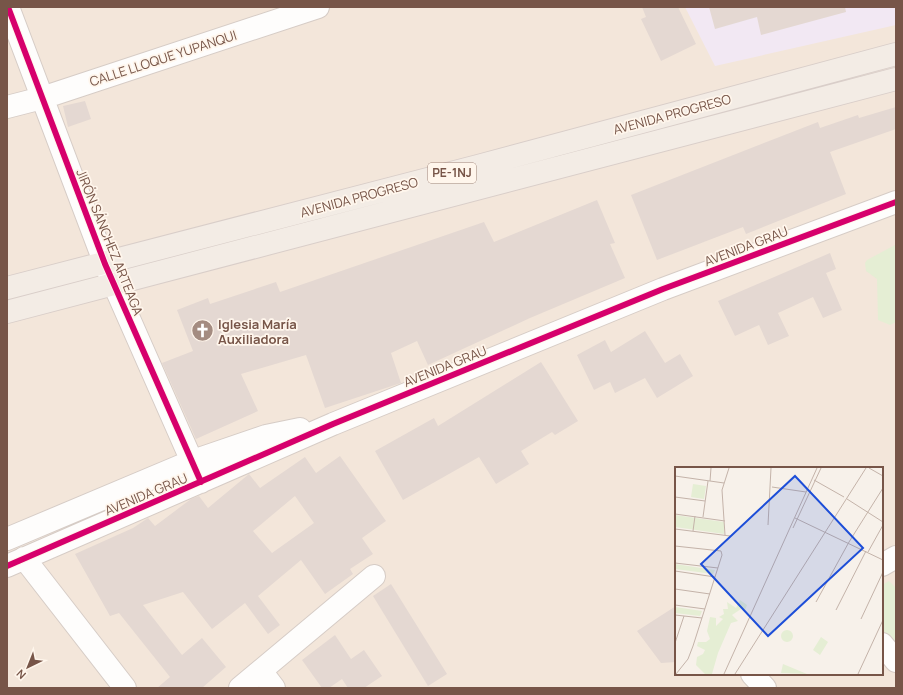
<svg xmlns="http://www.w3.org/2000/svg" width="903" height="695" viewBox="0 0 903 695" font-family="Manrope,sans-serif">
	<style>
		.residential { fill: #f3e6da; fill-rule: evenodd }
		.education { fill: #f2e8f3 }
		.green { fill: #e5eed4 }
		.building { fill: #e4d8d2; fill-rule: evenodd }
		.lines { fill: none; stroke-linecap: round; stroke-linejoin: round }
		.minor-casing { stroke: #d6ccc6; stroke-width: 24 }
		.major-casing { stroke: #d9cec9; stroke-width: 24 }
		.minor { stroke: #fefdfc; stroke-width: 22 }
		.major { stroke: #f3ece5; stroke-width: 22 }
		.cycleway-casing { stroke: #fff6ec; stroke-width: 8 }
		.cycleway { stroke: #d6006c; stroke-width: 6 }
		.labels { text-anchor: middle; stroke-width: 3.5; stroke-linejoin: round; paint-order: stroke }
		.shield { fill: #fff6ec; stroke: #a08579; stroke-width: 1 }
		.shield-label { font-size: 12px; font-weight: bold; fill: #775548 }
		.street-label { font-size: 13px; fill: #775548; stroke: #fff6ec }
		.poi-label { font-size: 13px; font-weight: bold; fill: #775548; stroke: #fff6ec; text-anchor: start }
		.inset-road { fill: none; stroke: #c4b3a9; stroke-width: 1 }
		.view { fill: #1d4ed8; fill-opacity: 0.15; stroke: #1d4ed8; stroke-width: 2 }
		.inset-edge { fill: none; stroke: #775548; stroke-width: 2 }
	</style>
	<rect width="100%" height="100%" fill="#f7f1ea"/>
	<path class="residential" d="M7 7H896V688H7ZM676 468H882V674H676Z"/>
	<path class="education" d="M685 7H896V25L715 66Z"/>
	<path class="green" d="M895 245 896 322 890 325 878 320 877 279 866 271 865 263 867 260Z
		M889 581 896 588V646L882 629V585Z"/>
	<path class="building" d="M642 7H678L696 44 661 61 641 19 646 17Z
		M709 7H845L846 12 761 35 757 17 715 29Z
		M85 101 91 119 68 127 63 106Z
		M896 107V129L830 152 846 194 746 234 743 227 657 260 631 195 818 122 820 128 858 115 859 118Z
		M597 200 615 243 610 244 625 278 530 318 428 365 417 341 391 353 401 383 325 408 306 355 241 374 258 411 196 439 162 363 193 351 177 310 208 298 210 304 276 282 280 292 484 222 494 242Z
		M830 253 836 269 826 273 842 310 823 318 813 297 778 313 789 336 768 345 759 325 735 336 718 301Z
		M645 331 665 363 680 354 693 376 657 398 645 378 615 393 610 382 594 390 577 355 605 340 611 352Z
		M541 362 578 421 555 435 552 432 521 451 529 464 496 484 479 457 403 500 375 451 434 418 438 426Z
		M340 456 386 521 362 538 373 554 350 569 353 574 325 594 301 560 258 596 280 625 268 634 245 603 212 629 183 592 143 605 182 655 202 638 226 667 202 688H157L170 677 119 613 110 616 75 554 133 528 148 518 155 526 191 499 199 496 208 508 249 474 260 488 305 457 316 473ZM295 496 314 523 272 553 253 531Z
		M391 584 447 674 428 686 373 596Z
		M676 606V662L661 663 637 631Z
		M335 635 351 659 364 650 382 676 364 688H348L342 679 329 688H322L302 660Z"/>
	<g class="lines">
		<defs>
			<path id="minor" d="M8 7 105 264 201 482
				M7 107 42 98 318 7
				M7 539 190 462 266 436 300 429
				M24 558 125 688
				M882 565 896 557
				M7 566 333 424 663 289 896 202
				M882 644 896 661
				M261 671 274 688
				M752 674 765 688
				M240 688 374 576"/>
			<path id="major" d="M7 288 478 166 896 54
				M7 312 896 79"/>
		</defs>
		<use href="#minor" class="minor-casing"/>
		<use href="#major" class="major-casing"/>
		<use href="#minor" class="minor"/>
		<use href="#major" class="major"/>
		<defs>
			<path id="cycleway" d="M8 7 105 264 201 482
				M7 566 333 424 663 289 896 202"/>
		</defs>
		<use href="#cycleway" class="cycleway-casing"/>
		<use href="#cycleway" class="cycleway"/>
	</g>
	<defs>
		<symbol id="church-disc" viewBox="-11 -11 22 22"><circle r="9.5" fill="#a48c81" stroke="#fff6ec"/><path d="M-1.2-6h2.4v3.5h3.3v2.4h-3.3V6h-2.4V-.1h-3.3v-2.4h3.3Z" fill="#fff"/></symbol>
	</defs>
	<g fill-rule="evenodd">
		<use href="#church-disc" x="190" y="318" width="25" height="25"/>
	</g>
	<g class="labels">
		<rect class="shield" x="428" y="163" width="48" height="20" rx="3"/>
		<g class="shield-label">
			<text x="452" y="177">PE-1NJ</text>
		</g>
		<g class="street-label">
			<text transform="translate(163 58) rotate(-18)" y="5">CALLE LLOQUE YUPANQUI</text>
			<text transform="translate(672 114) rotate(-15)" y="5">AVENIDA PROGRESO</text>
			<text transform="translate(359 197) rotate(-15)" y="5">AVENIDA PROGRESO</text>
			<text transform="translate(110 242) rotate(68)" y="5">JIRÓN SÁNCHEZ ARTEAGA</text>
			<text transform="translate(746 246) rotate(-21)" y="5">AVENIDA GRAU</text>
			<text transform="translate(445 366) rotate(-22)" y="5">AVENIDA GRAU</text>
			<text transform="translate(146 494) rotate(-23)" y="5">AVENIDA GRAU</text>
		</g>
		<g class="poi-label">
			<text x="218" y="329">Iglesia María<tspan x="218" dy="15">Auxiliadora</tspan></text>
		</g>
	</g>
	<g transform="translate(675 467)">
		<rect width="208" height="208" fill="#f7f1ea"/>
		<path d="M18 17 31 19 29 32 16 30ZM0 48 49 55V67L0 60ZM0 97 40 103 38 107 0 102ZM65 133 72 138 70 143 66 142 57 148 63 154 56 156 43 186 37 207H30L21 198 22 190 28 187 30 183 22 179 23 175H31L35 172 32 164 35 150 41 151V159L48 152 44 150 49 147 48 142H53L52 135 61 141ZM0 140 27 144 25 149 0 146ZM106 169a6 6 0 1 1 12 0a6 6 0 1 1-12 0ZM146 170 153 175 145 188 138 183ZM108 197 132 207 106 206Z" fill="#e5eed4"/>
		<path class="inset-road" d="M194 1 208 9M0 9 49 16M139 13 169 30M35 14 36 1M97 20 131 25M0 30 30 34M172 32 208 55M0 47 50 54M28 50 33 14M120 51 208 93M93 58 96 1M118 61 146 1M0 62 55 69M18 64 20 49M50 68 47 23 54 1M0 79 46 84 47 88 18 179 13 192 1 207M193 85 208 58M0 96 43 101M0 104 40 110M0 122 35 127M141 135 174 75 208 21M0 138 30 142M161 143 191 84M0 148 27 151M186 152 208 105M0 176 9 149M49 207 142 1M60 207 191 1M183 207 208 153"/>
		<path class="view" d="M120 9 188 81 93 169 26 97Z"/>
		<rect width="208" height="208" class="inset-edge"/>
	</g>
	<rect width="903" height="695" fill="none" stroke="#775548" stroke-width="16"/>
	<g transform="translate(28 667) rotate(223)" stroke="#fff6ec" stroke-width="3" paint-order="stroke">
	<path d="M0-3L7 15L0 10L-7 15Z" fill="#775548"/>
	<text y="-6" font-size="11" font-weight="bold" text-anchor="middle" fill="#775548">N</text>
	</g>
</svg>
